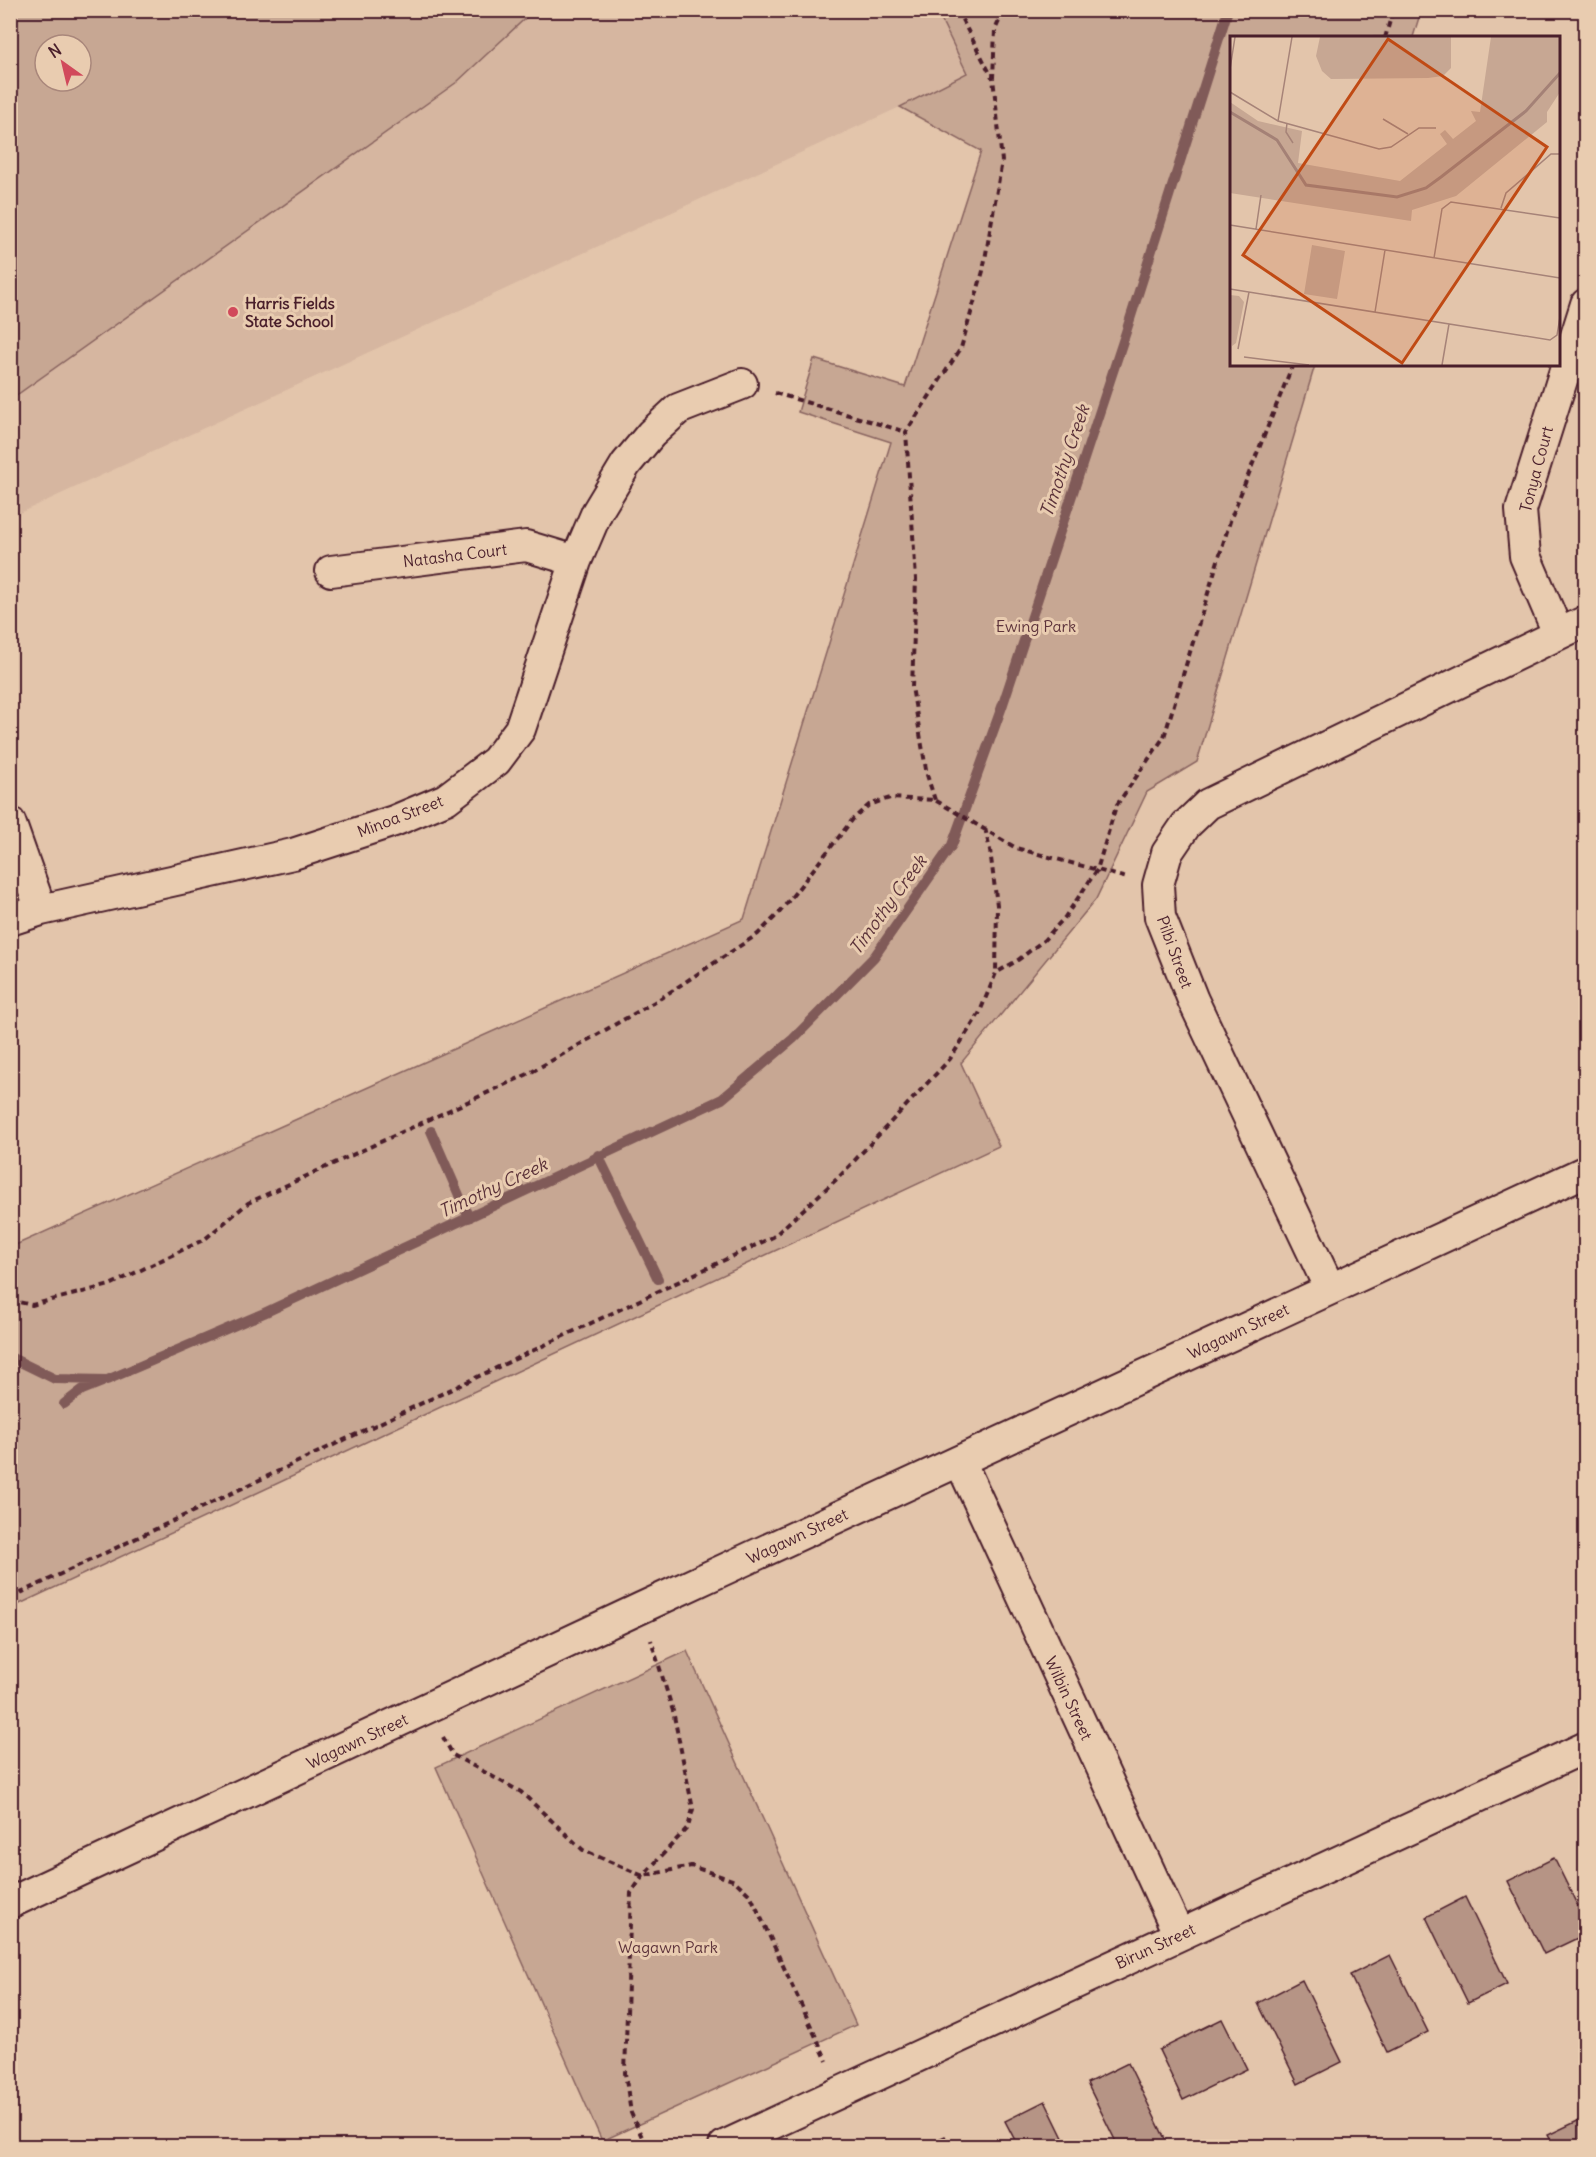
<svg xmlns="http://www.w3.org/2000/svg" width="1596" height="2157" viewBox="0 0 1596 2157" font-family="Delius,sans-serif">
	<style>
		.built { fill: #d6b6a0; fill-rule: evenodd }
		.green { fill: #c7a793; stroke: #88635f; stroke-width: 1.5; fill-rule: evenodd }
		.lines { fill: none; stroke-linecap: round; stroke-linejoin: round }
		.stream { stroke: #805a58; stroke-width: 10 }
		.building { fill: #b69485; stroke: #4a1f2b; stroke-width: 1.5 }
		.minor-casing { stroke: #4a1f2b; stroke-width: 34 }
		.path { stroke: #4a1f2b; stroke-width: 4; stroke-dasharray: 6 4.5; stroke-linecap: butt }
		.minor { stroke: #e9ccb0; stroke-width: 30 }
		.poi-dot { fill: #d1495b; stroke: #e9ccb0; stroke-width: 2 }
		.labels { text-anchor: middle; stroke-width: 6; stroke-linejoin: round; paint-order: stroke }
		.poi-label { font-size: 16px; font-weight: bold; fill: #4a1f2b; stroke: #e9ccb0; text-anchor: start }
		.street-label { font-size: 16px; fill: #4a1f2b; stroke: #e9ccb0 }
		.park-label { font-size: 16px; fill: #5d333b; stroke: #e9ccb0 }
		.water-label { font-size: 18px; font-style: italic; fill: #5c333a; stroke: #e9ccb0 }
		.inset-river { fill: none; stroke: #a48176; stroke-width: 3 }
		.inset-road { fill: none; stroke: #a68378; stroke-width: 1.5 }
		.view { fill: #c04a14; fill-opacity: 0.15; stroke: #c04a14; stroke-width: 3 }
		.inset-edge { fill: none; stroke: #4a1f2b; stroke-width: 3 }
	</style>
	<rect width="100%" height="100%" fill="#e3c5ab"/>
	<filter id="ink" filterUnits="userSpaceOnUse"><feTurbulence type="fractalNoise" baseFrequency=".0167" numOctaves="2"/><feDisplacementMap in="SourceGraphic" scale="12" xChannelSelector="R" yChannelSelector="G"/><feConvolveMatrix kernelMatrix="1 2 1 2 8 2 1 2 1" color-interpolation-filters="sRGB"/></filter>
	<g filter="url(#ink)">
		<path class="built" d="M10 11H937L967 74 900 107 11 517ZM45 45H81V81H45Z"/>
		<path class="green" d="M11 10H533V11L457 82 11 399ZM45 45H81V81H45Z
			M937 11H1421L1413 37 1232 38V364L1315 365 1197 762 1147 792 1096 899 961 1063 999 1146 11 1608V1247L744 919 891 442 798 412 814 359 905 387 981 151 900 107 967 73Z
			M687 1651 856 2025 602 2141 436 1767Z"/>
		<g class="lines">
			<path class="stream" d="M431 1131 469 1218
				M598 1155 658 1279
				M10 1357 55 1379 107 1380 264 1313 722 1099 793 1039 874 957 952 845 1003 704 1126 332 1228 10
				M64 1404 82 1390 102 1382"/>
		</g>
		<path class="building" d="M1554 1858 1586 1923V1934L1544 1954 1508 1881Z
			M1465 1897 1507 1984 1468 2003 1426 1917Z
			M1390 1955 1428 2032 1387 2052 1350 1975Z
			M1302 1980 1342 2062 1298 2084 1258 2003Z
			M1222 2019 1247 2069 1183 2100 1159 2050Z
			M1128 2063 1166 2141 1155 2146H1118L1087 2083Z
			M1045 2101 1067 2146H1018L1005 2121Z
			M1586 2117V2146H1554L1548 2135Z
			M945 2136 950 2146H924Z"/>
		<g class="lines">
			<defs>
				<path id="minor" d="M331 571 526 546 576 561
					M1558 633 1525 556 1521 510 1586 304
					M10 822 41 910
					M10 920 41 910 293 854 394 821 446 799 496 761 520 729 576 561 597 512 626 464 651 434 678 409 742 384
					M1330 1289 1193 1000 1160 917 1158 885 1167 853 1186 825 1208 804 1586 621
					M960 1461 1179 1935
					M10 1903 641 1608 1586 1171
					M724 2146 1586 1747"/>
			</defs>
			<use href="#minor" class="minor-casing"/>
			<path class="path" d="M957 10 992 77
				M1385 38 1393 10
				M775 393 906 432
				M935 800 927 775 912 687 916 579 906 432 961 348 983 271 1002 161 993 78 995 30 1004 10
				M985 828 990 850 997 905 996 972
				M10 1300 32 1305 110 1285 205 1239 248 1203 528 1074 658 1000 758 934 779 913 853 819 869 805 890 798 935 800 1016 848 1127 878
				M10 1598 773 1237 839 1177 950 1059 979 1014 996 973 1018 960 1044 940 1065 917 1097 870 1116 806 1164 737 1231 518 1293 364
				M443 1737 453 1755 521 1792 583 1850 643 1876 691 1866 735 1881 751 1896 827 2061
				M646 2146 631 2113 625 2073 631 1893 643 1876 688 1827 693 1809 673 1711 651 1640"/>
			<use href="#minor" class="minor"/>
		</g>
	</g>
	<circle class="poi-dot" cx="233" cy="312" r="6"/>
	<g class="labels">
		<g class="poi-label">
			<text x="245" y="309">Harris Fields<tspan x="245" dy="18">State School</tspan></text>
		</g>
		<g class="street-label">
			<text transform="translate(1536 469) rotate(-75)" y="6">Tonya Court</text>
			<text transform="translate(455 555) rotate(-7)" y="6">Natasha Court</text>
			<text transform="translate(400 816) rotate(-21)" y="6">Minoa Street</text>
			<text transform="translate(1175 952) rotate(70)" y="6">Pilbi Street</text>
			<text transform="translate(1238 1331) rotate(-25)" y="6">Wagawn Street</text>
			<text transform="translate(797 1536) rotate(-25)" y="6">Wagawn Street</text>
			<text transform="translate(1069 1698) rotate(65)" y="6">Wilbin Street</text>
			<text transform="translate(357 1741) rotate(-25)" y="6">Wagawn Street</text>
			<text transform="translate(1155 1946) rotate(-25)" y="6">Birun Street</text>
		</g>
		<g class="park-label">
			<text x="1036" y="632">Ewing Park</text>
			<text x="668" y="1953">Wagawn Park</text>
		</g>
		<g class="water-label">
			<text transform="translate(1065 461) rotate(-71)" y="6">Timothy Creek</text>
			<text transform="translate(888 905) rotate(-54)" y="6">Timothy Creek</text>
			<text transform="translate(493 1188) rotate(-25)" y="6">Timothy Creek</text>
		</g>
	</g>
	<g transform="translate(1230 36)">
		<rect width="330" height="330" fill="#e3c5ab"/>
		<path d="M90 1H221V32L213 40 198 42 101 43 92 35 86 20ZM261 1H330V56L317 76V86L226 160 182 174 181 185 0 157V66L28 85 72 95 68 127 170 145 217 108 210 98 215 94 223 103 246 85 241 75 250 76ZM82 209 115 215 107 263 74 258ZM0 259 9 260 14 266 6 307 2 310Z" fill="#c7a793"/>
		<path class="inset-river" d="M0 76 47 104 76 149 167 161 196 152 211 141 296 75 330 37"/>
		<path class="inset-road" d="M0 33 5 1M0 56 48 85 149 113 161 111 189 92H206M153 83 178 98M48 85 62 1M57 87 56 96 63 107M271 172 276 157 321 118H330M0 189 330 242M26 193 31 159M204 222 212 173 221 166 330 182M0 253 320 304 327 299 330 281M145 276 155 214M8 313 19 256M14 321 79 329M212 329 219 288"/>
		<path class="view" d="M158 3 317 111 172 327 13 219Z"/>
		<rect width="330" height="330" class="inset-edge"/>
	</g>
	<rect width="1596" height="2157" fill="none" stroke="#e9ccb0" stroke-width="36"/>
	<rect x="18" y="18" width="1560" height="2121" fill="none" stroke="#4a1f2b" stroke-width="2" filter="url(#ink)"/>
	<g transform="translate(63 63) rotate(326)"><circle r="28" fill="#e9ccb0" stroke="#a9877b" stroke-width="1.5"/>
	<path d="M0-4.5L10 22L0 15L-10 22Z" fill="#d1495b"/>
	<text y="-9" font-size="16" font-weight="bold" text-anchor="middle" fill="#4a1f2b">N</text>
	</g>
</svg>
